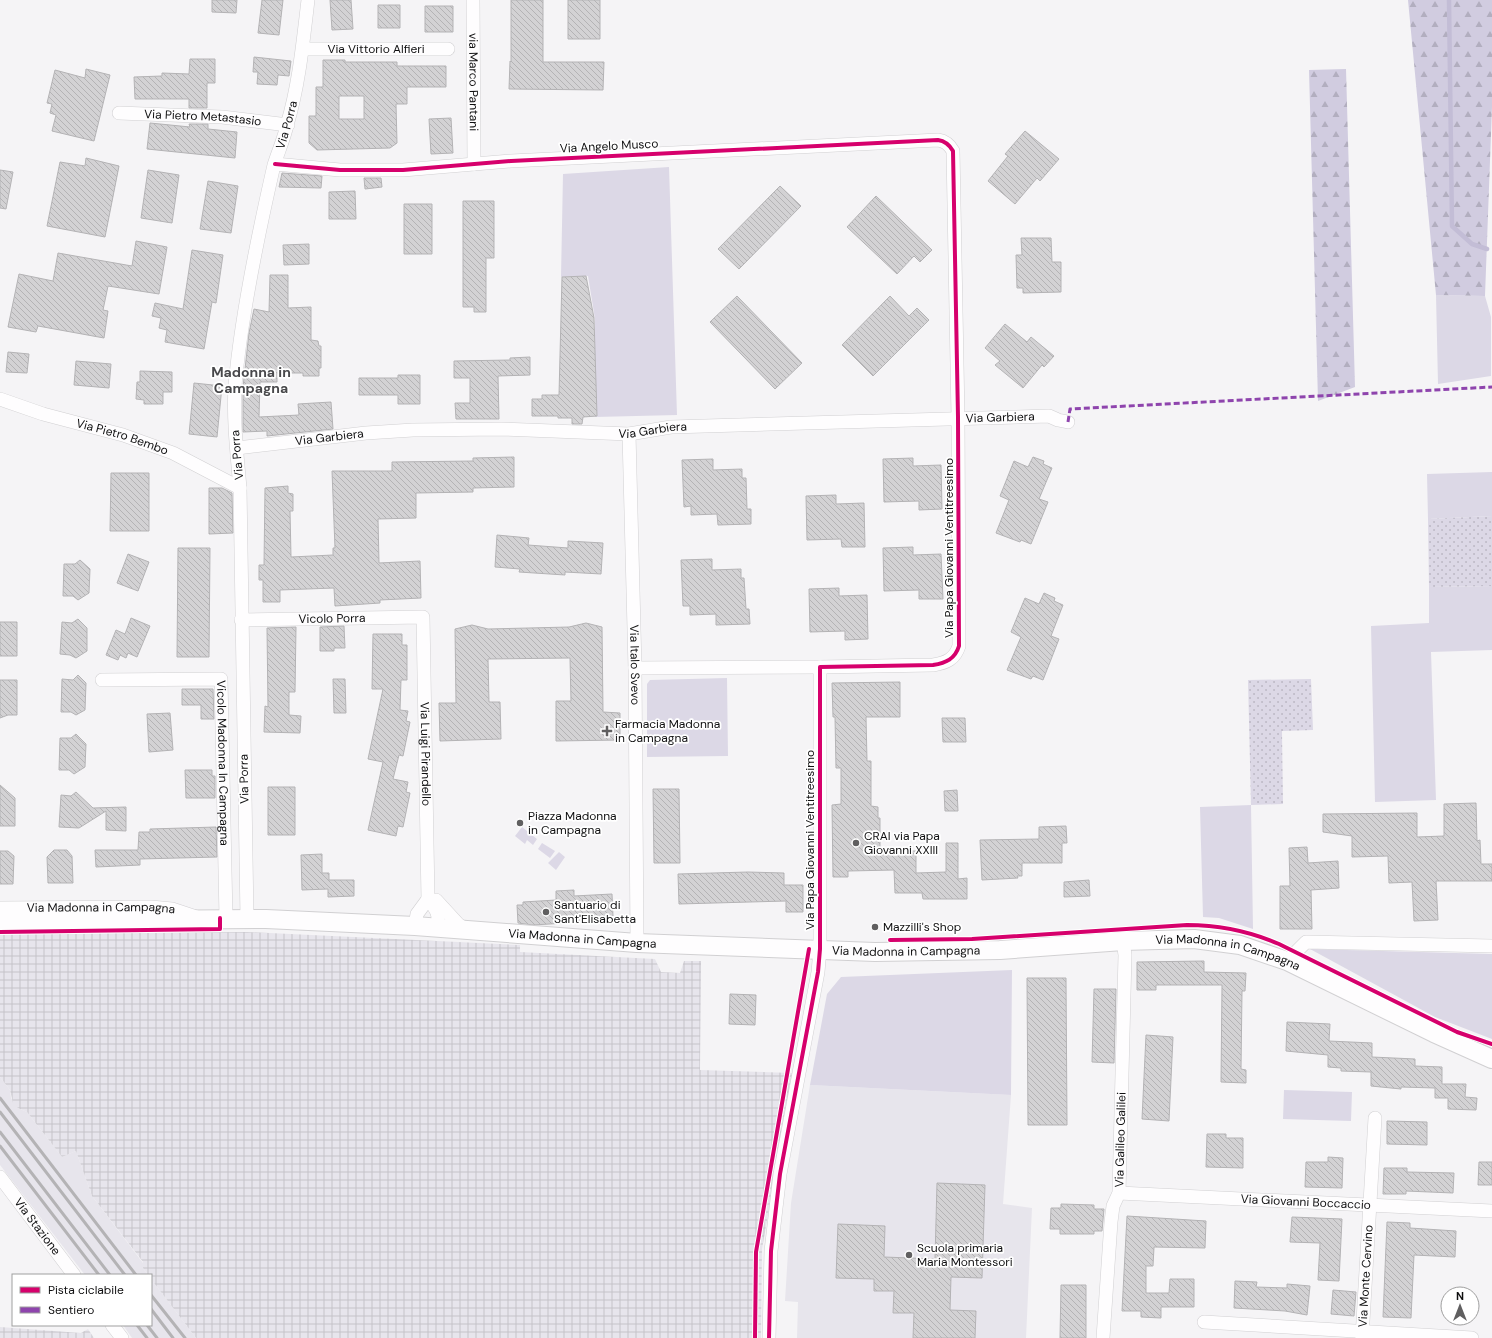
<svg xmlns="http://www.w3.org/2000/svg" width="1492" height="1338" viewBox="0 0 1492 1338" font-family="'DM Sans',sans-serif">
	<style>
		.built { fill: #e7e5ec }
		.industrial { fill: url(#industrial-grid) }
		.green { fill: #dcd8e6 }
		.forest { fill: url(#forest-firs) }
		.garden { fill: url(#garden-dots) }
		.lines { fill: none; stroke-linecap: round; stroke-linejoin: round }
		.stream { stroke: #c3bdd6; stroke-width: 4.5 }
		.building { fill: url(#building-back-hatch); stroke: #b4b3b5; fill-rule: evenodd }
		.street-casing { stroke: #d1d0d2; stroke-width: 14 }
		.secondary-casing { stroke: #d1d0d2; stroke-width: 20 }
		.street { stroke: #fefdfe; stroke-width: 13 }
		.secondary { stroke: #fefdfe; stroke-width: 18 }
		.rail { stroke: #b4b3b5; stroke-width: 3 }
		.quiet { stroke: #8e44ad; stroke-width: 3; stroke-dasharray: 6 3; stroke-linecap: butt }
		.cycleway-casing { stroke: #fff; stroke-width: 6 }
		.cycleway { stroke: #d6006c; stroke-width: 4 }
		.poi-dot { fill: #605f60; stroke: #fff; stroke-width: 1.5 }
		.labels { text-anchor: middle; stroke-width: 3.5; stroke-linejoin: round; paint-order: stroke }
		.street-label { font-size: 12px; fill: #0f0f10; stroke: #fff }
		.poi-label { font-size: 12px; fill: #0f0f10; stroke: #fff; text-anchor: start }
		.quarter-label { font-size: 14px; font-weight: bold; fill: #48484b; stroke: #fff }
	</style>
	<defs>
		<pattern id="industrial-grid" width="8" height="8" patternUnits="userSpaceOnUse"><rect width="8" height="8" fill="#e7e5ec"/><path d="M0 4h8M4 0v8" fill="none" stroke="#c5c3c9"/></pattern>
		<pattern id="forest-firs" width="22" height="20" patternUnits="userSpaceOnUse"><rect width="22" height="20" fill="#d1cce0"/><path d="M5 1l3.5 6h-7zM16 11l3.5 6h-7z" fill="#b2aebf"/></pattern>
		<pattern id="garden-dots" width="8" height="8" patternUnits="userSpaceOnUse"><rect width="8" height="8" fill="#dcd8e6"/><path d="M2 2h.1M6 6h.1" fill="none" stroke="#bcb8c4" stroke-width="1.8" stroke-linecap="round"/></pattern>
		<pattern id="building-back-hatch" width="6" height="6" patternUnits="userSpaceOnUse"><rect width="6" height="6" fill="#d3d2d4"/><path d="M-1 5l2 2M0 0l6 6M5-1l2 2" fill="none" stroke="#b4b3b5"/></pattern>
	</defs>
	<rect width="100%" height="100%" fill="#f5f4f6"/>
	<path class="built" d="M0 1077 10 1090 11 1098 18 1108 27 1112 62 1157 76 1151 92 1196 143 1263V1268L148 1275H85L0 1165Z
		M810 1085 1011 1095 1003 1204 1032 1208 1026 1338H797L798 1302 785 1301 791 1203Z
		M151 1279 196 1338H132L123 1325H151Z"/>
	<path class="industrial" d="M247 932 520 945V952L655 959 661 972 680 973 684 961H701L700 1070 793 1073 762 1249 761 1338H196L151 1279V1275H148L143 1268V1262L92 1196 76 1151 62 1157 27 1112 18 1108 13 1103 10 1090 0 1077V934Z
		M0 1327 81 1333 88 1329 94 1338H0Z"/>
	<path class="green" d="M669 167 677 415 595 417V319L588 276 561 277 563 174Z
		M1436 295 1485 296 1491 317V376L1438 384Z
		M1492 472V516L1428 519 1427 474Z
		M1492 586V650L1431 652 1436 800 1375 802 1371 626 1429 623V587Z
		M727 678 728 756 647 757V684L650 680Z
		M1251 805 1253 929 1219 918 1203 917 1200 807Z
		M522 827 537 839 533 845 527 840 525 844 515 836Z
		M542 843 555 851 550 858 538 849Z
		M559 852 565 857 556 870 548 863Z
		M1310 949 1492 954V1039L1435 1017Z
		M1012 970 1011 1095 810 1085 827 994 841 977Z
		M1284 1090 1352 1092 1351 1121 1283 1119Z"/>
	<path class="forest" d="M1408 0H1492V107L1485 296 1436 295Z
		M1346 69 1355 387 1318 401 1309 70Z"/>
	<path class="garden" d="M1492 516V586L1429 587 1428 519Z
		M1311 679 1313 730 1282 731 1283 804 1251 805 1248 680Z"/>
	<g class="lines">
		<path class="stream" d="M1449 0 1452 226 1472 244 1487 249"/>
	</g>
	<path class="building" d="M212 0H237L236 13 212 12Z
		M262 0H283L279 35 258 33Z
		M330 0H351L353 29 332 30Z
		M511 0H543V62H604L603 90 509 89 510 61 511 62Z
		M568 0H600V39H568Z
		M378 5H400V28H378Z
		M425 6H453V32H425Z
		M254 57 291 61 289 76 278 75 277 85 257 84 258 72H253Z
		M190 59H215V83H207V108H189V99H135L134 77 162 76V73L189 74Z
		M323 60H345V62H397V66H446V87H407V104H396L397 143 390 148 317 150 309 143V116H316V87H323ZM339 96H364V119H339Z
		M86 69 110 75 94 141 52 131 56 115 50 113 52 104 47 103 55 70 85 78Z
		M451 118 453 153 431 154 429 119Z
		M150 123 190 127 189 124H208V129L237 132 235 158 147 149Z
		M1025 131 1059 159 1040 181 1037 178 1015 204 988 181 1008 156 1005 154Z
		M86 158 119 166 105 237 47 226 60 162 85 166Z
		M0 170 13 172 6 209 0 208Z
		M148 170 179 175 172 223 141 218Z
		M282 173 322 176 321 188 279 187Z
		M364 178H381L382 187 365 189Z
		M208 181 238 186 231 233 200 229Z
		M780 186 801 206 739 269 718 249Z
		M355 191 356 219H329V192Z
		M876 196 932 250 920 262 914 256 897 274 847 227Z
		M463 201H494V258H486V312H474V307H463Z
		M404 204H432V254H404Z
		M1021 238H1051L1052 262H1061V292L1023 293V288H1017L1016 255H1022Z
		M136 241 167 247 159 294 108 286 103 310 108 311 104 338 38 326 36 332 8 327 19 274 53 281 58 253 132 266Z
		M309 244V264L284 265 283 245Z
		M192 250 223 255 216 303 212 302 204 349 165 342 167 330 159 328 161 318 152 316 155 303 183 309Z
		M270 275H288V308L311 307V340L318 341 319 346H321V368H319V376H303V373H277V382H260L259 417 299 415 298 404 331 402 333 429 267 436V431L243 432V387L249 333 254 309 269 312Z
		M586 276 594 318 597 416 583 417 582 424H572V418H558V416H532V399H542V395H559L562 277Z
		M737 296 802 363 775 389 710 322Z
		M890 296 909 316 917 308 929 320 873 376 842 345Z
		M1005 324 1027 342 1031 337 1054 356 1044 367 1042 365 1023 388 995 365 1000 361 985 348Z
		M8 352 29 354 27 373 6 372Z
		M530 357V375L498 376 499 419H456L455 403H470V378H454V361L510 360V358Z
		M76 361 111 364 109 388 74 385Z
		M140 371 172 372V392H163V404H144V400L136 399 137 382H140Z
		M398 375H420V404H398V395H359V378H398Z
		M194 383 222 386 217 437 189 434Z
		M514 457V487L473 488V492L416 493V518L378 519 379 563 420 561 421 598 380 600V603L335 606 334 588 280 590V602H263V580H259V565H264L265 488 288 486V493L293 494V511H290L291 557 333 555V548H335L332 471H392V462L473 461V458Z
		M1033 457 1044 461 1043 464 1052 468 1039 499 1048 502 1031 544 1021 540 1020 542 996 533 1009 500 1000 496 1014 461 1028 467Z
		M913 458V466L941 465 942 509 919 510V501L884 502 883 459Z
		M713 459V470L742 469V478H746L747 509H751V524L718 525 717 514 691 515V506L684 507 682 460Z
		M111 473H149V531H110Z
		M209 488H222L232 493 233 533 209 534Z
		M836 495V504L864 503 865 547H842L841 539 807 540 806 496Z
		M497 535 529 538 528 545 568 548V541L603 543 601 574 565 572V575L519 572 520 569 495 567Z
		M913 547V555L941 554 943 599H919V590L884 591 883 548Z
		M178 548H210L209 657H177Z
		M128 554 149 562 138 591 117 583Z
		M712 559V570L741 569V578H744L746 609H749L750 624 716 625V614L690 615V606H683L681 560Z
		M80 560 90 569 89 593 78 600 73 596H63L64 564H75Z
		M839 588V596L867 595 868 639 845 640V631L810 632 809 589Z
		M1044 593 1055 598 1054 601 1063 605 1051 636 1059 639 1043 680 1033 676 1031 679 1007 670 1021 637 1011 632 1025 598 1039 604Z
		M131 618 150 626 137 657 128 653 126 658 120 655 118 660 106 655 116 630 125 634Z
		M78 619 87 628V651L76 658 70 655 60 654 62 622 72 623Z
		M0 622H17V656H0Z
		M586 623 602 627 603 712 620 713V740L556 741V701H571L570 658 488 659 489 702H500L501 739 440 741 439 703H456L455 629 472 625 488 629 569 627Z
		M344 626 345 648H334V651H320V627Z
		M296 627 295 692H289V715L301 716 300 733 264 732 265 706 268 707 267 628Z
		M373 634H402V645H407V680H401L400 710 408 711 406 721 410 722 403 756 399 755 393 779 408 782 406 792 410 793 403 827 398 826 396 836 368 830 383 762 368 759 383 689H372Z
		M78 675 86 683 85 710 76 715 71 712H61L62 679 73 680Z
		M333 679H345L346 713H334Z
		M0 680H17V715H8L0 718Z
		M900 682V717H866L867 761H871V806L878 807V818H880V851H916V873L946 872V843H958V879L967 878V899H923L922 893H895L894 870 848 871V877H833L832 805 841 804V768H836L835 717H833L832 683Z
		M182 689H213L214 719H201V705H182Z
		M170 713 173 750 149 752 147 714Z
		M942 718H965L966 742H943Z
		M76 734 86 744 85 767 74 774 69 770H59L60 738H71Z
		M185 770H212V776H215V798H186Z
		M0 785 15 798V826H0Z
		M268 787H295V835H268Z
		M653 789H679L680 863H654Z
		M957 790 958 811H945L944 791Z
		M76 792 93 808 126 807V831L106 830V811L79 828 59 827 61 795 71 796Z
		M1476 803 1477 841 1480 840 1481 864H1492V881H1436L1438 920 1414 921 1412 882 1389 883 1388 856 1352 857V836L1323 832V814L1417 813V837L1444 836V804Z
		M1066 826 1067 843H1062V863H1022V876H1017L1018 878 982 880 980 840 1039 839V827Z
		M216 827 217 857 140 859V865L96 867 95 850H138L139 832H150V829Z
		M1307 847 1308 863 1338 861 1339 888 1311 890 1312 929H1280V886H1290L1289 848Z
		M54 850H67L72 856 73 883H48L47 857Z
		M0 851H8L14 856 13 884H0Z
		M322 854V873H329V880H354V896L328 897V889L302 890 301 855Z
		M748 872 784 873V885H803V912H786V901L679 904 678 874Z
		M1089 880 1090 896 1064 897V882Z
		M574 890V896L612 894 613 916 583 917V922L533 925 518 923 517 905H523V902L556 900V891Z
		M1204 961V972L1246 973 1245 991H1242L1241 1069 1246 1070V1083L1221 1082 1222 985H1156V990H1137V962Z
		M1027 978H1066L1067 1125H1028Z
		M1094 989H1116L1114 1063 1092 1062Z
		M730 994 756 995 755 1025 729 1024Z
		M1287 1022 1330 1024 1329 1041 1372 1043V1057L1415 1059V1066L1442 1067V1084H1466L1465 1097 1477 1098 1476 1110 1448 1109V1098H1435V1088L1401 1087V1089L1371 1086V1072L1341 1071V1068L1328 1067V1055L1286 1051Z
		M1146 1035 1173 1037 1169 1121 1142 1119Z
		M1387 1121 1427 1122V1145L1387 1144Z
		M1207 1134H1226V1138H1243V1168L1206 1167Z
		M1328 1157 1343 1158 1342 1188 1305 1187 1306 1162H1328Z
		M1479 1162H1492V1185H1478Z
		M1384 1168H1407V1172L1454 1173 1453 1193 1406 1191V1194H1383Z
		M937 1183 985 1185 982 1278 951 1277 950 1310 976 1311 975 1338H913L914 1313H893L894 1291H874V1279L836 1278 838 1224 885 1226 884 1257 935 1259Z
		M1061 1204 1094 1205V1209H1104L1102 1231H1094V1234H1060V1229H1050L1051 1208H1061Z
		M1127 1216 1206 1221 1205 1248 1154 1247 1153 1266H1146V1293H1169L1170 1279H1194V1307H1161V1318L1141 1317V1311H1122Z
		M1292 1217 1342 1219 1339 1281 1318 1280 1320 1243 1290 1242Z
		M1387 1222 1410 1223V1228L1456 1231 1455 1257 1414 1255 1411 1318 1383 1317Z
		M1235 1281 1257 1282 1256 1287 1287 1288V1284L1310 1286 1307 1315 1285 1311 1234 1308Z
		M1061 1285H1086V1338H1060Z
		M1333 1290 1356 1292 1354 1316 1331 1314Z"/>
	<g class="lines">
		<defs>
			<g id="street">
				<path id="s1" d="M473 0 474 164"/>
				<path id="s2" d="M303 49H448"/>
				<path id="s3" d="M119 113 222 117 288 125"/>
				<path d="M275 164 340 170H403L511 161 938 140C945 141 949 144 953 151L958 417 959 646C955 659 946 663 933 665L820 667V949L818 972 780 1174 771 1251 769 1338"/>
				<path id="s4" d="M0 399 43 414 123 435 173 453 240 488"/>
				<path id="s5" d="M629 434 635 668 637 943"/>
				<path id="s6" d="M237 448 366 433 413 430 501 429 629 434 671 427 1049 416 1058 420 1068 422"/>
				<path id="s7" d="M241 620 423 617 428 899C436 909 441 915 436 928"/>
				<path d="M635 668 820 667"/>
				<path id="s8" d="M102 680 221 679 226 918"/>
				<path d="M436 900 458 924 467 931"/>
				<path id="s9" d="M0 908 151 907 172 909 196 917"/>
				<path id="s10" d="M247 918 240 488C237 454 233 420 235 386 241 315 258 235 274 165 278 152 284 139 287 125 299 85 303 42 308 0"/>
				<path d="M415 926 417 914 428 899"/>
				<path d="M1287 961 1306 942 1492 946"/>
				<path id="s11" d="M0 1177 74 1275"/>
				<path id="s12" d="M1119 1193 1492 1211"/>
				<path d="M1204 1322 1472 1338"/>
				<path d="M112 1325 122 1338"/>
				<path id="s13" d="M1103 1338 1111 1222 1113 1206 1119 1193 1125 955 1123 941"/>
				<path id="s14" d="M1362 1338 1375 1118"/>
			</g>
			<g id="secondary">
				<path id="s15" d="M0 921 266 919 415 926 637 943 875 952 1000 950 1123 941 1194 939 1240 945 1287 961 1434 1033 1492 1059"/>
			</g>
		</defs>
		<use href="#street" class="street-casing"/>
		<use href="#secondary" class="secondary-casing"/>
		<use href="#street" class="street"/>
		<use href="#secondary" class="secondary"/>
		<path class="rail" d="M0 1098 136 1275
			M0 1112 125 1275
			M0 1132 110 1275
			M0 1146 99 1275
			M151 1295 185 1338
			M151 1309 173 1338
			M137 1325 147 1338
			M147 1325 157 1338"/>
		<path class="quiet" d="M1068 422 1070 409 1492 387"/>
		<defs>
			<path id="cycleway" d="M275 164 340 170H403L511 161 938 140C945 141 949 144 953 151L958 417 959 646C955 659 946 663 933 665L820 667V949L818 972 780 1174 771 1251 769 1338
				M0 932 220 929V918
				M890 940 972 939 1187 925C1220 925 1249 931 1279 944L1457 1032 1492 1044
				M755 1338 756 1252 809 949"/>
		</defs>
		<use href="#cycleway" class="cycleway-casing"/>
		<use href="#cycleway" class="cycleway"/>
	</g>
	<g class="poi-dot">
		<path d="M605 725h4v4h4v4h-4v4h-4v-4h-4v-4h4z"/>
		<circle cx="520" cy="823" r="4"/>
		<circle cx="856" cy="843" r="4"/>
		<circle cx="546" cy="912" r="4"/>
		<circle cx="875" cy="927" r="4"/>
		<circle cx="909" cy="1255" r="4"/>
	</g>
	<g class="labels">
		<g class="street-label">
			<text dy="4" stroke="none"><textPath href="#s2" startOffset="73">Via Vittorio Alfieri</textPath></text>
			<text dy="4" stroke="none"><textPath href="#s1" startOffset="82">via Marco Pantani</textPath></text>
			<text dy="4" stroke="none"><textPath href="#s3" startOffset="84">Via Pietro Metastasio</textPath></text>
			<text dy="4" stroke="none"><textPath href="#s10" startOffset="799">Via Porra</textPath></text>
			<text transform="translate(609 146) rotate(-3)" y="4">Via Angelo Musco</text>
			<text dy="4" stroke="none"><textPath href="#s6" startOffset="765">Via Garbiera</textPath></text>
			<text dy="4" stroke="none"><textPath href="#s6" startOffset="417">Via Garbiera</textPath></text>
			<text dy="4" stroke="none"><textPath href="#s4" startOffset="128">Via Pietro Bembo</textPath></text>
			<text dy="4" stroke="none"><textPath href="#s6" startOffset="93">Via Garbiera</textPath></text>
			<text transform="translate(237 455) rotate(-95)" y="4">Via Porra</text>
			<text transform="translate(949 548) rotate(-90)" y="4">Via Papa Giovanni Ventitreesimo</text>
			<text dy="4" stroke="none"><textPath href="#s7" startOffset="91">Vicolo Porra</textPath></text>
			<text dy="4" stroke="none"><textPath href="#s5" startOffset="231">Via Italo Svevo</textPath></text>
			<text dy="4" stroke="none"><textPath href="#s7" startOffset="319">Via Luigi Pirandello</textPath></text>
			<text dy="4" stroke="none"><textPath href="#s8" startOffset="203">Vicolo Madonna In Campagna</textPath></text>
			<text transform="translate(244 779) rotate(-91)" y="4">Via Porra</text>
			<text transform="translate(810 840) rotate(-90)" y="4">Via Papa Giovanni Ventitreesimo</text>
			<text dy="4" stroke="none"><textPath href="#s9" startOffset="101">Via Madonna in Campagna</textPath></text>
			<text dy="4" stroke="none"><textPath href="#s15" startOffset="583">Via Madonna in Campagna</textPath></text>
			<text dy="4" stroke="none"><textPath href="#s15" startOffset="907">Via Madonna in Campagna</textPath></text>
			<text dy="4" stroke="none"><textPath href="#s15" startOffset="1231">Via Madonna in Campagna</textPath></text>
			<text dy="4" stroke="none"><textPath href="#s13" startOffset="200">Via Galileo Galilei</textPath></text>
			<text dy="4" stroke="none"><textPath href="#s12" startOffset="187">Via Giovanni Boccaccio</textPath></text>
			<text dy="4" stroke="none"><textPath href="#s11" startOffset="62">Via Stazione</textPath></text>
			<text dy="4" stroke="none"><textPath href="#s14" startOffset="62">Via Monte Cervino</textPath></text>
		</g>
		<g class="poi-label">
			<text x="615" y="728">Farmacia Madonna<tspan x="615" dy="14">in Campagna</tspan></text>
			<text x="528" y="820">Piazza Madonna<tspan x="528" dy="14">in Campagna</tspan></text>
			<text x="864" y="840">CRAI via Papa<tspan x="864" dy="14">Giovanni XXIII</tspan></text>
			<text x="554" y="909">Santuario di<tspan x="554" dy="14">Sant'Elisabetta</tspan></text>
			<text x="883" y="931">Mazzilli's Shop</text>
			<text x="917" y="1252">Scuola primaria<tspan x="917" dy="14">Maria Montessori</tspan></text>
		</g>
		<g class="quarter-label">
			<text x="251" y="377">Madonna in<tspan x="251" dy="16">Campagna</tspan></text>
		</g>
	</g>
	<rect x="12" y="1274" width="140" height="52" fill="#ffffff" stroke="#9f9f9f"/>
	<rect x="20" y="1287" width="20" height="6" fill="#d6006c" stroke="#9f9f9f"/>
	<text x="48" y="1294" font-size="12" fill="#0f0f10">Pista ciclabile</text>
	<rect x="20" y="1307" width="20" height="6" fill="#8e44ad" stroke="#9f9f9f"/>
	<text x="48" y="1314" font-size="12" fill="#0f0f10">Sentiero</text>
	<g transform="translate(1460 1306)"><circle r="19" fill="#ffffff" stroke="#9f9f9f"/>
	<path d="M0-3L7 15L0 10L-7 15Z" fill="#605f60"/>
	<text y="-6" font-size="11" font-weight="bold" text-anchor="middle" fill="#0f0f10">N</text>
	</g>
</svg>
